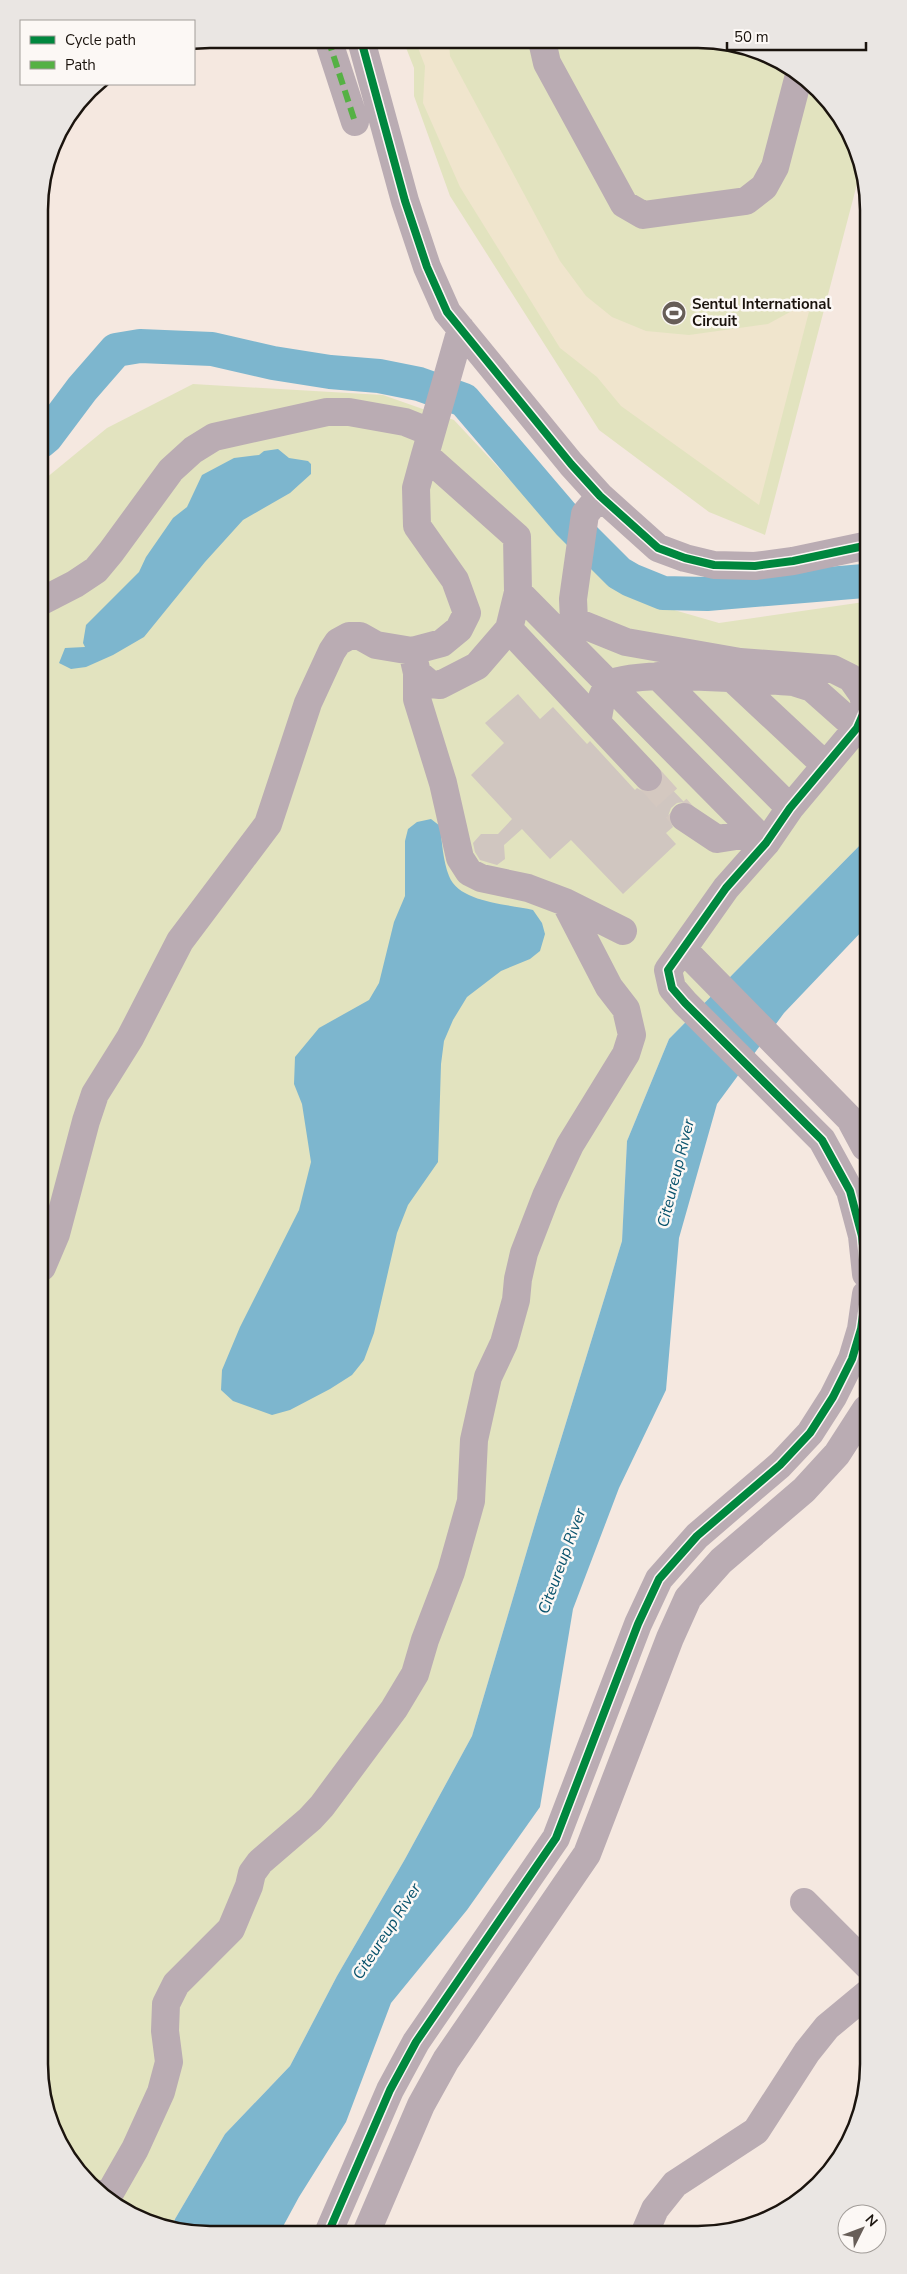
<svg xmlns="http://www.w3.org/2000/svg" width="907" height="2274" viewBox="0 0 907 2274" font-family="'Nunito Sans',sans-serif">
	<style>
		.green { fill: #e2e3bf }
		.sand { fill: #f0e5cd }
		.water { fill: #7db6ce }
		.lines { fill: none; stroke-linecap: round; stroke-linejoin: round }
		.river { stroke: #7db6ce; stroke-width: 34 }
		.building { fill: #d0c6c0 }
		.minor-tunnel { stroke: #d4c8c0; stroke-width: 28; stroke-dasharray: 28 14; stroke-linecap: butt }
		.minor { stroke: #baacb3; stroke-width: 28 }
		.quiet { stroke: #55b144; stroke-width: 6; stroke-dasharray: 12 6; stroke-linecap: butt }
		.cycleway-casing { stroke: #fcf8f5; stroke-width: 11 }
		.cycleway { stroke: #00873e; stroke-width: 8 }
		.labels { text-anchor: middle; stroke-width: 5; stroke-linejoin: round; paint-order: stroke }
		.poi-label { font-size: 15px; font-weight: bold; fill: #1b140e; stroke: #fcf8f5; text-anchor: start }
		.water-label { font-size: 16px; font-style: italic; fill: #08526c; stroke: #fcf8f5 }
		.rim { fill: none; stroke: #1b140e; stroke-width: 2.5 }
	</style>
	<rect width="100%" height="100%" fill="#f5e8e0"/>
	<path class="green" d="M403 40 730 42 773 57 818 89 862 165 765 535 709 512 599 430 450 196 414 96V68Z
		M193 384 383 395 454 420 590 566 636 599 719 623 864 602V841L669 1039 627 1141 622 1241 537 1517 472 1736 405 1859 337 1976 290 2066 225 2134 175 2219 172 2230 134 2217 89 2185 45 2108 40 483 107 428Z"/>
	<path class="sand" d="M415 40H449L450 56 560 261 586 296 612 317 646 331 689 335 768 324 812 300 759 505 621 406 597 377 560 348 460 187 423 103 425 66Z"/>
	<path class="water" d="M278 449 289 458 308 461 311 464V474L290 493 243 520 205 562 144 637 113 655 86 667 71 669 59 663 65 648 85 647 83 643 86 625 139 572 146 557 173 518 187 507 202 475 234 458 259 455 264 451Z
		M431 819 440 826C442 842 443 861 449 876 459 903 509 904 533 910L542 923 545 934 540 951 530 959 501 971 467 997 453 1020 444 1041 441 1064 438 1162 408 1205 397 1233 374 1333 364 1360 352 1375 330 1389 290 1410 272 1415 233 1401 221 1390 222 1370 240 1327 299 1210 311 1162 302 1104 294 1084 295 1057 319 1028 369 1000 379 983 394 922 405 896V841L408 829 417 822Z
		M864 841 865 928 784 1013 717 1104 679 1238 666 1390 619 1488 573 1609 540 1807 467 1910 391 2003 346 2122 299 2197 280 2232 172 2230 175 2219 225 2134 290 2066 337 1976 405 1859 472 1736 537 1517 622 1241 627 1141 669 1039Z"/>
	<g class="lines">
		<path class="river" d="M40 442 46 437 82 389 116 350 140 346 212 349 273 363 330 372 379 376 419 384 464 400 569 523 619 573 631 580 663 593 707 594 864 581"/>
	</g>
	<path class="building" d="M518 694 540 719 553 707 587 744 590 741 635 790 637 788 644 792H652L659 788 663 780 684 802 677 803 671 808 668 816 673 827 666 833 676 844 623 894 571 840 550 859 522 829 504 845 505 859 497 865 480 860 475 852 473 843 481 834H498L512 819 471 775 504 743 485 723Z"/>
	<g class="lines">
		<path class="minor-tunnel" d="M648 777 684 817"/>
		<path class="minor" d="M328 39 355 122
			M361 40 405 201 427 267 447 312 571 464 600 496 658 548 685 558 714 565 755 566 793 561 864 546
			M542 41 547 63 624 204 643 215 746 201 764 187 775 167 799 75
			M518 592 766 843
			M40 602 75 584 96 570 111 552 171 470 193 450 214 437 327 412H349L405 422 430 432
			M574 621 626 642 740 662 833 669 851 678 863 695 864 700
			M509 629 648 777
			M563 634 574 621 573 599 585 514 600 496
			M412 651 417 673 430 684 440 685 477 666 509 629 518 592 517 537 425 455 461 329
			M417 673V699L443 783 460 858 469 872 481 878 528 888 565 902 623 931
			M658 676 790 808
			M733 679 825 765
			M864 712 857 728 790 808 766 843 726 888 668 970 672 988 685 1003 822 1140 850 1191 862 1236 866 1274
			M597 722C600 711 600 691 611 684 634 669 759 680 793 682L812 688 857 728
			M684 817 717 839 755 833
			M683 949 850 1119 865 1147
			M42 1267 56 1234 86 1121 95 1094 130 1038 180 941 268 824 308 703 332 651 338 642 349 636H360L376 645 412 651 442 643 459 629 467 613 455 580 417 526 416 488 425 455
			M804 1902 868 1966
			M101 2194 111 2191 135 2149 161 2092 169 2062 165 2031 166 2004 176 1984 231 1929 249 1886 252 1873 260 1862 310 1819 322 1806 394 1709 415 1674 425 1640 451 1572 471 1501 474 1440 488 1377 504 1343 516 1300 518 1279 524 1253 546 1196 570 1145 626 1054 632 1035 626 1009 609 987 565 902
			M646 2230 655 2209 675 2184 756 2131 807 2052 827 2027 868 1993
			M329 2231 390 2090 416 2042 556 1838 638 1624 659 1579 697 1536 780 1465 810 1433 833 1397 852 1359 861 1329 866 1294
			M367 2231 421 2105 446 2060 587 1854 670 1638 688 1598 721 1561 804 1490 837 1454 866 1409"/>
		<path class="quiet" d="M328 39 355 122"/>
		<defs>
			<path id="cycleway" d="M361 40 405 201 427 267 447 312 571 464 600 496 658 548 685 558 714 565 755 566 793 561 864 546
				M864 712 857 728 790 808 766 843 726 888 668 970 672 988 685 1003 822 1140 850 1191 862 1236 866 1274
				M329 2231 390 2090 416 2042 556 1838 638 1624 659 1579 697 1536 780 1465 810 1433 833 1397 852 1359 861 1329 866 1294"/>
		</defs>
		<use href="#cycleway" class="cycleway-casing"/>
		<use href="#cycleway" class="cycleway"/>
	</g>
	<defs>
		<symbol id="stadium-disc" viewBox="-11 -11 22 22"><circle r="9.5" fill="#675e58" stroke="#fcf8f5"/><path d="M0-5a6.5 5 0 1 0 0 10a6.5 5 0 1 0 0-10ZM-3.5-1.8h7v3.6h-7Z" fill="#fff"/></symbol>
	</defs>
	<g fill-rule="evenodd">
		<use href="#stadium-disc" x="660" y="299" width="28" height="28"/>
	</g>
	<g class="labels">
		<g class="poi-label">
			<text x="692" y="309">Sentul International<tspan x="692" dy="17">Circuit</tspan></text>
		</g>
		<g class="water-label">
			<text transform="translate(675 1173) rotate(-76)" y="6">Citeureup River</text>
			<text transform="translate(561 1561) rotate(-70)" y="6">Citeureup River</text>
			<text transform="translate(386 1931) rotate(-57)" y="6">Citeureup River</text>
		</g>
	</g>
	<path d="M0 0H907V2274H0ZM210 48H698A162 162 0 0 1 860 210V2064A162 162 0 0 1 698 2226H210A162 162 0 0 1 48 2064V210A162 162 0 0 1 210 48Z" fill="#eae6e3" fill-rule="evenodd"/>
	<path class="rim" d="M210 48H698A162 162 0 0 1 860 210V2064A162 162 0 0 1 698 2226H210A162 162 0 0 1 48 2064V210A162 162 0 0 1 210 48Z"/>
	<rect x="20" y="20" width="175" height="65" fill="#fcf8f5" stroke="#a29d99"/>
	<rect x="30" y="36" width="25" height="8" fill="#00873e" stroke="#a29d99"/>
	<text x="65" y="45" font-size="15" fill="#1b140e">Cycle path</text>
	<rect x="30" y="61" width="25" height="8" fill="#55b144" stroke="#a29d99"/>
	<text x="65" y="70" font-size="15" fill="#1b140e">Path</text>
	<g transform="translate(862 2229) rotate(48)"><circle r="24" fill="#fcf8f5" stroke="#a29d99"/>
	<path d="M0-4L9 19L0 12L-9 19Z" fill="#675e58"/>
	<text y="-8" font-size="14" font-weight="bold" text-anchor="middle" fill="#1b140e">N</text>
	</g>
	<path d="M727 42v8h139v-8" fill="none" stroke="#1b140e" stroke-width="2.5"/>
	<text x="734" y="42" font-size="15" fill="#1b140e" stroke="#fcf8f5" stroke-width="4" paint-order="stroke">50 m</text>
</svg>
